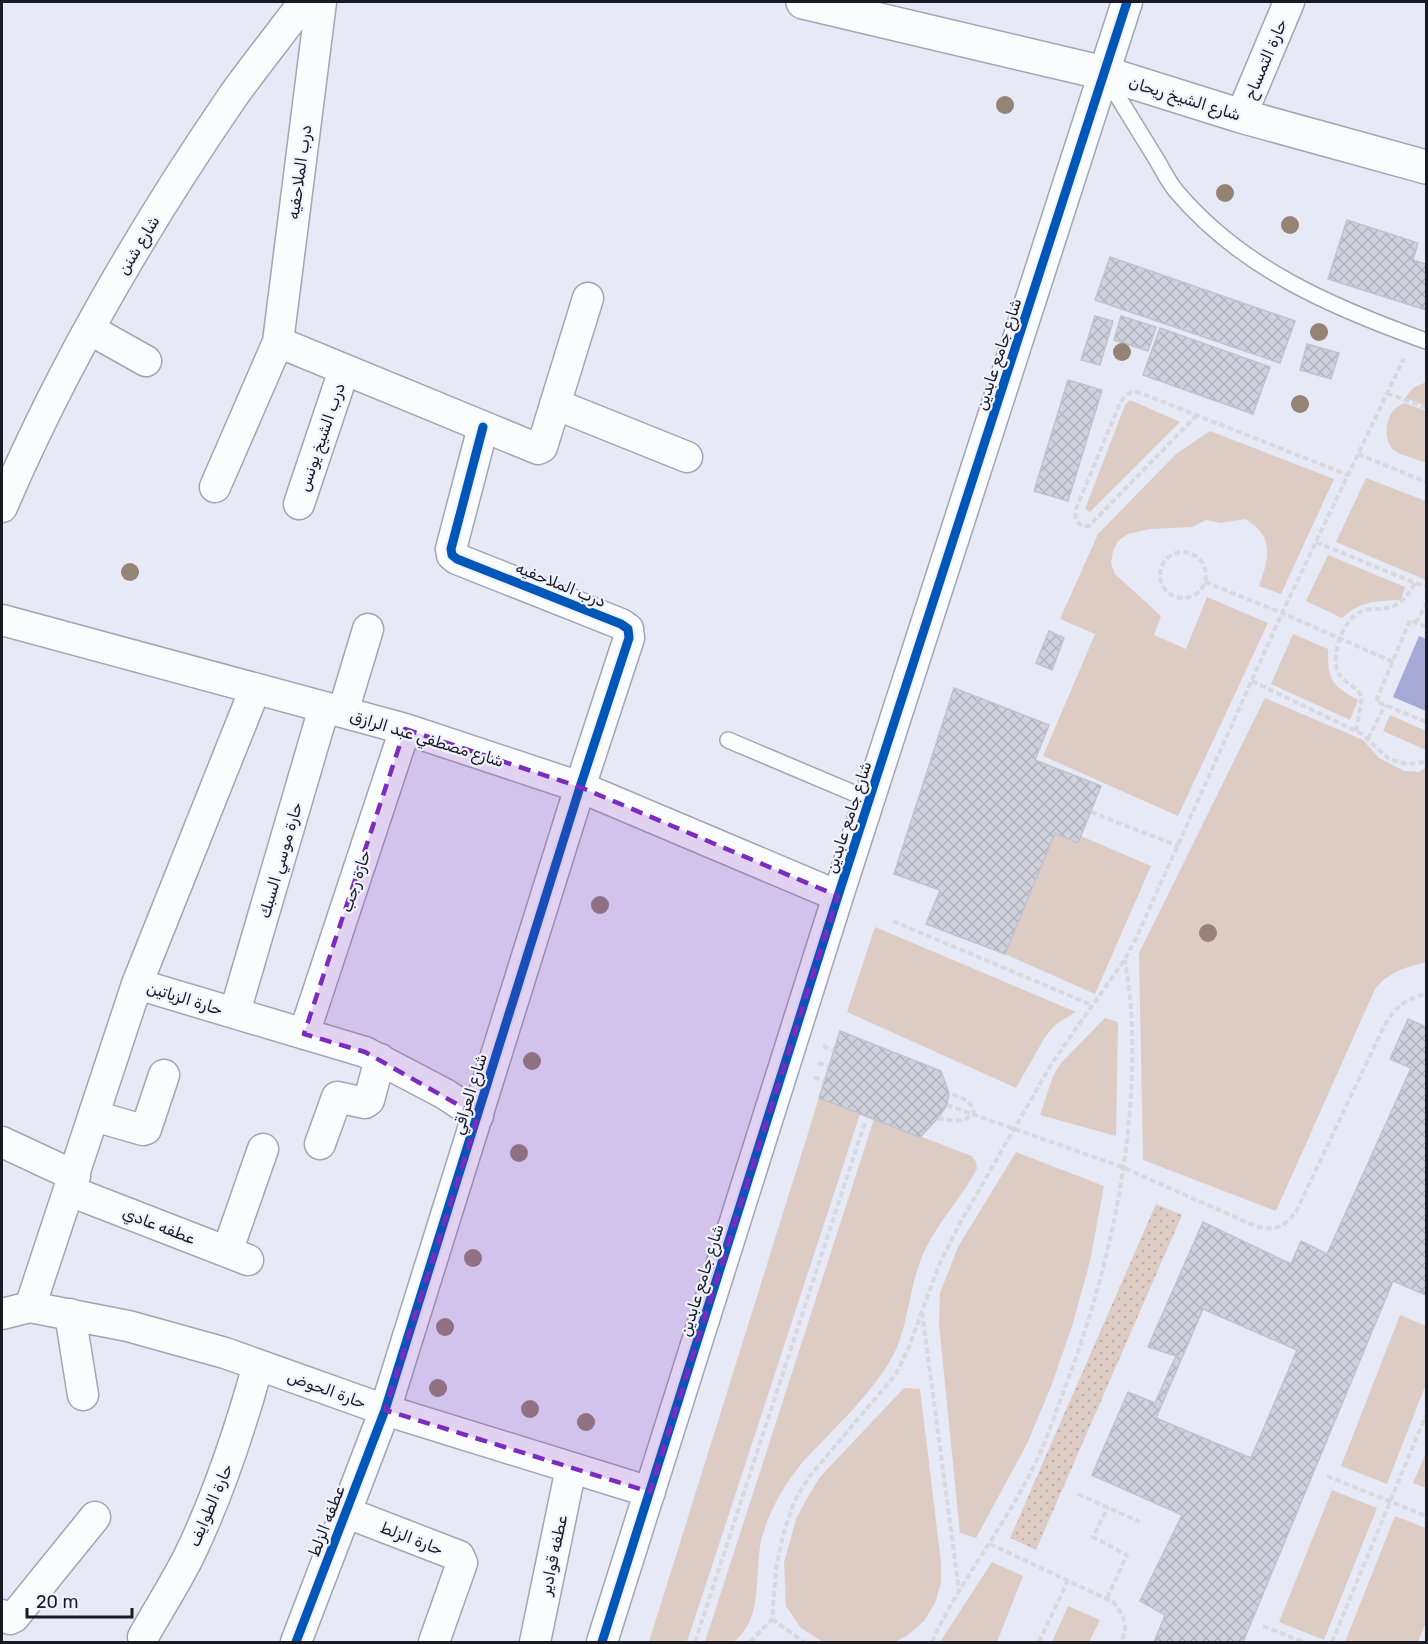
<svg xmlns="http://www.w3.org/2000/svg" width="1428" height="1644" viewBox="0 0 1428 1644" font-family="Rubik,Cairo,sans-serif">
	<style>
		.grass { fill: url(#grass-dots) }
		.garden { fill: #ddccc3 }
		.water { fill: #a4a9d5 }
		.building { fill: url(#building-cross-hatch); stroke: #c1c2ce; stroke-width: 1.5; fill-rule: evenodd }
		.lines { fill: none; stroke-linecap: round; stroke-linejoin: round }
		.lane-casing { stroke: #a3a5b0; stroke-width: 18 }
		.street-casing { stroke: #a3a5b0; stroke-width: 33 }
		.secondary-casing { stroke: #a3a5b0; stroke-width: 36 }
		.path { stroke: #d8d8dd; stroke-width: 4; stroke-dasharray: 6 3; stroke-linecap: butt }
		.lane { stroke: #fbfcfe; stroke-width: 15 }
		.street { stroke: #fbfcfe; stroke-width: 30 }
		.secondary { stroke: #fbfcfe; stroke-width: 33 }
		.cycleway-casing { stroke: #f0f2fd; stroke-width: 13 }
		.cycleway { stroke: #0057b8; stroke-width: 9 }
		.tree { fill: #958375 }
		.marked { fill: #7b2cbf; fill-opacity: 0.2; stroke: #7b2cbf; stroke-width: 4.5; stroke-dasharray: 12 8; stroke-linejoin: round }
		.labels { text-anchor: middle; stroke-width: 4.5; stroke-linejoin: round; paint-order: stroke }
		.street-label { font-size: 16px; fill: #191a23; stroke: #f0f2fd }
	</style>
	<defs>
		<pattern id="grass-dots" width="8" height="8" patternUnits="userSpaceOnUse" patternTransform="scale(1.5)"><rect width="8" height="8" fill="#ddccc3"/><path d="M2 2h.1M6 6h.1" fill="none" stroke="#bdafa7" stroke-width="1.8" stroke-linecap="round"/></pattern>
		<pattern id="building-cross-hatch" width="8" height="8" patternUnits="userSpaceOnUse" patternTransform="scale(1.5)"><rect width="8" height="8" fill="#d0d1dd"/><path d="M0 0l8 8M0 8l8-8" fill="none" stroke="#b2b3bd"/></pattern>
	</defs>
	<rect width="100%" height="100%" fill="#e7e9f7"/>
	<path class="grass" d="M1156 1204 1182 1215 1036 1550 1010 1538Z"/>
	<path class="garden" d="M1426 382V406L1405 398 1413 388Z
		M1130 400 1180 422 1090 512 1085 509 1125 405Z
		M1405 403 1426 411V463C1417 459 1403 456 1395 451 1383 442 1385 421 1393 411 1396 407 1400 405 1405 403Z
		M1210 431 1334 479 1281 594 1259 586C1269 558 1275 536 1245 519L1221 523 1206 520 1192 527 1150 529 1128 534 1118 541 1113 551 1111 563 1115 574 1161 616 1154 635 1186 649 1207 597 1268 623 1178 816 1043 756 1095 634 1060 619 1098 534 1176 454Z
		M1366 478 1426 501V580L1336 542Z
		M1328 555 1405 587 1401 600C1378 601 1359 601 1342 618L1306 601Z
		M1293 634 1328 649C1328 680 1331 685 1358 700L1350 720 1271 684Z
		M1265 698 1363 740 1379 758 1404 771 1419 772 1426 767V962C1406 967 1389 972 1375 989L1276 1211 1143 1160 1139 953Z
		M1390 715 1426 731V750L1383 731Z
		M1055 833 1078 843 1081 836 1151 866 1095 994 1005 954Z
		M875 927 1076 1012 1056 1024 1045 1037 1016 1088 847 1012Z
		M1105 1018 1118 1022 1116 1136 1040 1115 1053 1076 1061 1063Z
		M819 1098 860 1114 687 1642H649Z
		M874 1119 972 1156 976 1162 977 1169C962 1197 939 1221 925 1250 910 1281 910 1315 897 1347 881 1386 831 1431 802 1463 784 1485 770 1509 762 1537 755 1564 761 1605 746 1628 743 1633 738 1638 734 1642H705Z
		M1016 1152 1104 1186 1090 1261 1073 1323 1052 1384 1027 1444 976 1538 960 1533 939 1324 940 1293 958 1247Z
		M1400 1315 1426 1326V1384L1387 1484 1341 1466Z
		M904 1388 920 1389 941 1562V1583L935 1603 924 1621 908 1635 895 1642H823L801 1628 786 1606 784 1563 796 1519 806 1500 820 1477Z
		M1426 1453V1488L1413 1483Z
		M1332 1490 1377 1508 1324 1640 1279 1622Z
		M1395 1516 1426 1528V1622L1418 1642H1345Z
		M992 1562 1023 1576 997 1642H940Z
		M1068 1606 1100 1620 1089 1642H1052Z"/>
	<path class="water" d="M1419 636 1426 639V711L1393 697Z"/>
	<path class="building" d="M1347 220 1418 243 1413 260 1426 264V310L1328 279Z
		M1110 257 1295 321 1280 363 1095 300Z
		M1095 316 1113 321 1100 365 1081 360Z
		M1121 316 1156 327 1148 351 1114 340Z
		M1160 328 1270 367 1253 414 1143 375Z
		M1307 344 1339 353 1331 379 1300 370Z
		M1068 380 1102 390 1068 501 1034 491Z
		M1049 631 1064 638 1052 670 1036 663Z
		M954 688 1049 725 1035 760 1101 786 1078 843 1055 833 1005 954 926 924 940 890 894 874Z
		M1408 1019 1426 1027V1295L1393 1281 1243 1642H1154L1165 1615 1140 1601 1182 1515 1092 1475 1128 1392 1155 1403 1169 1371 1176 1356 1148 1347 1203 1222 1291 1264 1301 1241 1327 1254 1411 1068 1390 1059ZM1203 1309 1297 1350 1251 1458 1156 1418Z
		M840 1031 941 1071 949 1093 947 1105 938 1118 920 1137 819 1098Z"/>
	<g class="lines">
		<defs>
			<path id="lane" d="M1107 79C1123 105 1139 131 1155 157 1162 168 1168 182 1177 192 1242 269 1334 308 1426 341
				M728 740 870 800"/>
			<path id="street" d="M321 2 278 342 538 449 542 447 588 298
				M1241 116 1289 2
				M89 329 146 361
				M555 404 687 457
				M215 487 278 342
				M299 504 344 370
				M2 507C64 362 144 226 233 96 256 64 281 33 304 2
				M2 620 405 729 580 787 838 896
				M343 712 368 629
				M137 984 255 689
				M235 1012 324 708
				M304 1034 405 729
				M94 1116 143 1130 146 1129 164 1075
				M2 1142 75 1176
				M320 1144 337 1097 365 1103 369 1100 380 1059
				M70 1191 248 1260
				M227 1252 263 1149
				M30 1307 137 984 365 1052 445 1094 478 1116
				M2 1314 30 1307 128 1326 225 1353 385 1410 650 1492
				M70 1314 83 1395
				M345 1512 459 1556 462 1563 434 1642
				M2 1615 10 1619 14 1617 95 1517
				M143 1637C158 1610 175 1584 189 1556 219 1494 240 1430 258 1365
				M296 1642 385 1410 580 787 629 638 628 629 621 624 457 559 452 555 451 549 483 427
				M535 1642 571 1468
				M602 1642 838 896 1127 2"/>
			<path id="secondary" d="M803 2 1104 73 1241 116 1426 167"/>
		</defs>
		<use href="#lane" class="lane-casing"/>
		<use href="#street" class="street-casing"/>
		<use href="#secondary" class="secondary-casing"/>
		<path class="path" d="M1387 393 1426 408
			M1197 415 1089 526C1078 527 1074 520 1076 509L1120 403C1126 393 1132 390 1143 394L1348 475
			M1358 454 1426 482
			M1316 542 1415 583 1426 586
			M1160 575a23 23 0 1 1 46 0a23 23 0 1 1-46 0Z
			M1205 582 1282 613 1393 662
			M1416 623 1426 604
			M1426 627 1410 620 1376 701 1426 722
			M1252 681 1362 734 1389 759 1407 764 1426 762
			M1356 731 1362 697C1356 685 1341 682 1337 670 1331 653 1344 619 1360 612 1366 609 1373 609 1379 609 1398 608 1406 599 1415 583
			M1368 739 1385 705
			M1091 812 1178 846
			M893 921 1092 1005
			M823 1046 834 1050
			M818 1063 829 1066
			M814 1077 824 1081
			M947 1105 1122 1167 1255 1226C1276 1231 1282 1228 1296 1212L1384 1026C1397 1006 1403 1000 1426 994
			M938 1118C952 1121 962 1123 974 1114 972 1100 962 1098 949 1093
			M922 1312 959 1590
			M1327 1476 1426 1516
			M1078 1494 1140 1522
			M990 1544 1113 1602C1124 1615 1129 1626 1121 1642
			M1107 1598 1127 1555 1093 1537 1108 1507
			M772 1619 804 1642
			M1263 1626 1303 1642
			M695 1642 865 1122
			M750 1642 772 1619 776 1569 783 1535 794 1502 809 1477 896 1374 909 1347 939 1265 959 1225 1052 1063 1125 959 1138 934 1282 613 1404 358
			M932 1642C959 1582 1002 1530 1032 1470 1045 1445 1054 1417 1064 1390 1109 1273 1139 1136 1131 1009 1130 993 1127 976 1125 960
			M1039 1642 1068 1580
			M1332 1642 1426 1415"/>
		<use href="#lane" class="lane"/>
		<use href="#street" class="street"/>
		<use href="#secondary" class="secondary"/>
		<defs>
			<path id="cycleway" d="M296 1642 385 1410 580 787 629 638 628 629 621 624 457 559 452 555 451 549 483 427
				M602 1642 838 896 1127 2"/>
		</defs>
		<use href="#cycleway" class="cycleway-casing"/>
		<use href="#cycleway" class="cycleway"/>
	</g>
	<g class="tree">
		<circle cx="1005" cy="105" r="9"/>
		<circle cx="1225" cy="193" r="9"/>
		<circle cx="1290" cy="225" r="9"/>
		<circle cx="1319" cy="332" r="9"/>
		<circle cx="1122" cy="352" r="9"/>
		<circle cx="1300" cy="404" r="9"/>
		<circle cx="130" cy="572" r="9"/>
		<circle cx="600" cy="905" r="9"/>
		<circle cx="1208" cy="933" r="9"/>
		<circle cx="532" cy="1061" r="9"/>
		<circle cx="519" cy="1153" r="9"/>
		<circle cx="473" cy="1258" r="9"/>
		<circle cx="445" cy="1327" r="9"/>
		<circle cx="438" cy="1388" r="9"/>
		<circle cx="530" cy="1409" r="9"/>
		<circle cx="586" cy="1422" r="9"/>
	</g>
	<path class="marked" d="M405 729 580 787 838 896 650 1492 385 1410 478 1116 365 1052 304 1034Z"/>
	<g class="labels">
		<g class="street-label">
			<text transform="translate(1265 59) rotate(-67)" y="6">حارة التمساح</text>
			<text transform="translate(1185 98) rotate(17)" y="6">شارع الشيخ ريحان</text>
			<text transform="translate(299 172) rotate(-82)" y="6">درب الملاحفيه</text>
			<text transform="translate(138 245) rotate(-59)" y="6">شارع شنن</text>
			<text transform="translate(998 354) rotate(-72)" y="6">شارع جامع عابدين</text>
			<text transform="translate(321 437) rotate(-71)" y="6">درب الشيخ يونس</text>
			<text transform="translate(561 584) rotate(22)" y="6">درب الملاحفيه</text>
			<text transform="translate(427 738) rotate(17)" y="6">شارع مصطفي عبد الرازق</text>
			<text transform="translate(848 817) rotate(-72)" y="6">شارع جامع عابدين</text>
			<text transform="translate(280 860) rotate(-74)" y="6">حارة موسي السبك</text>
			<text transform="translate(355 881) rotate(-72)" y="6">حارة رجب</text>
			<text transform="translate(185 998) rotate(17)" y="6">حارة الزياتين</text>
			<text transform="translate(469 1094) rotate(-73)" y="6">شارع العراقي</text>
			<text transform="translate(159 1225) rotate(21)" y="6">عطفه عادي</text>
			<text transform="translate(701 1280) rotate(-73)" y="6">شارع جامع عابدين</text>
			<text transform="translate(327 1389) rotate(20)" y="6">حارة الحوض</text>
			<text transform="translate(210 1505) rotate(-67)" y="6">حارة الطوايف</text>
			<text transform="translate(326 1521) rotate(-69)" y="6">عطفه الزلط</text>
			<text transform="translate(412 1538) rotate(21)" y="6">حارة الزلط</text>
			<text transform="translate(553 1555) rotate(-78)" y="6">عطفه قوادير</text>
		</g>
	</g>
	<rect width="1428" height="1644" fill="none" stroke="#191a23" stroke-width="6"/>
	<path d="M27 1608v9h105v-9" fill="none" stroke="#191a23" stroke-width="3"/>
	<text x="36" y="1608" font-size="18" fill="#191a23" stroke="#f0f2fd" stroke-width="4.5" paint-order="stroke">20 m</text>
</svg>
